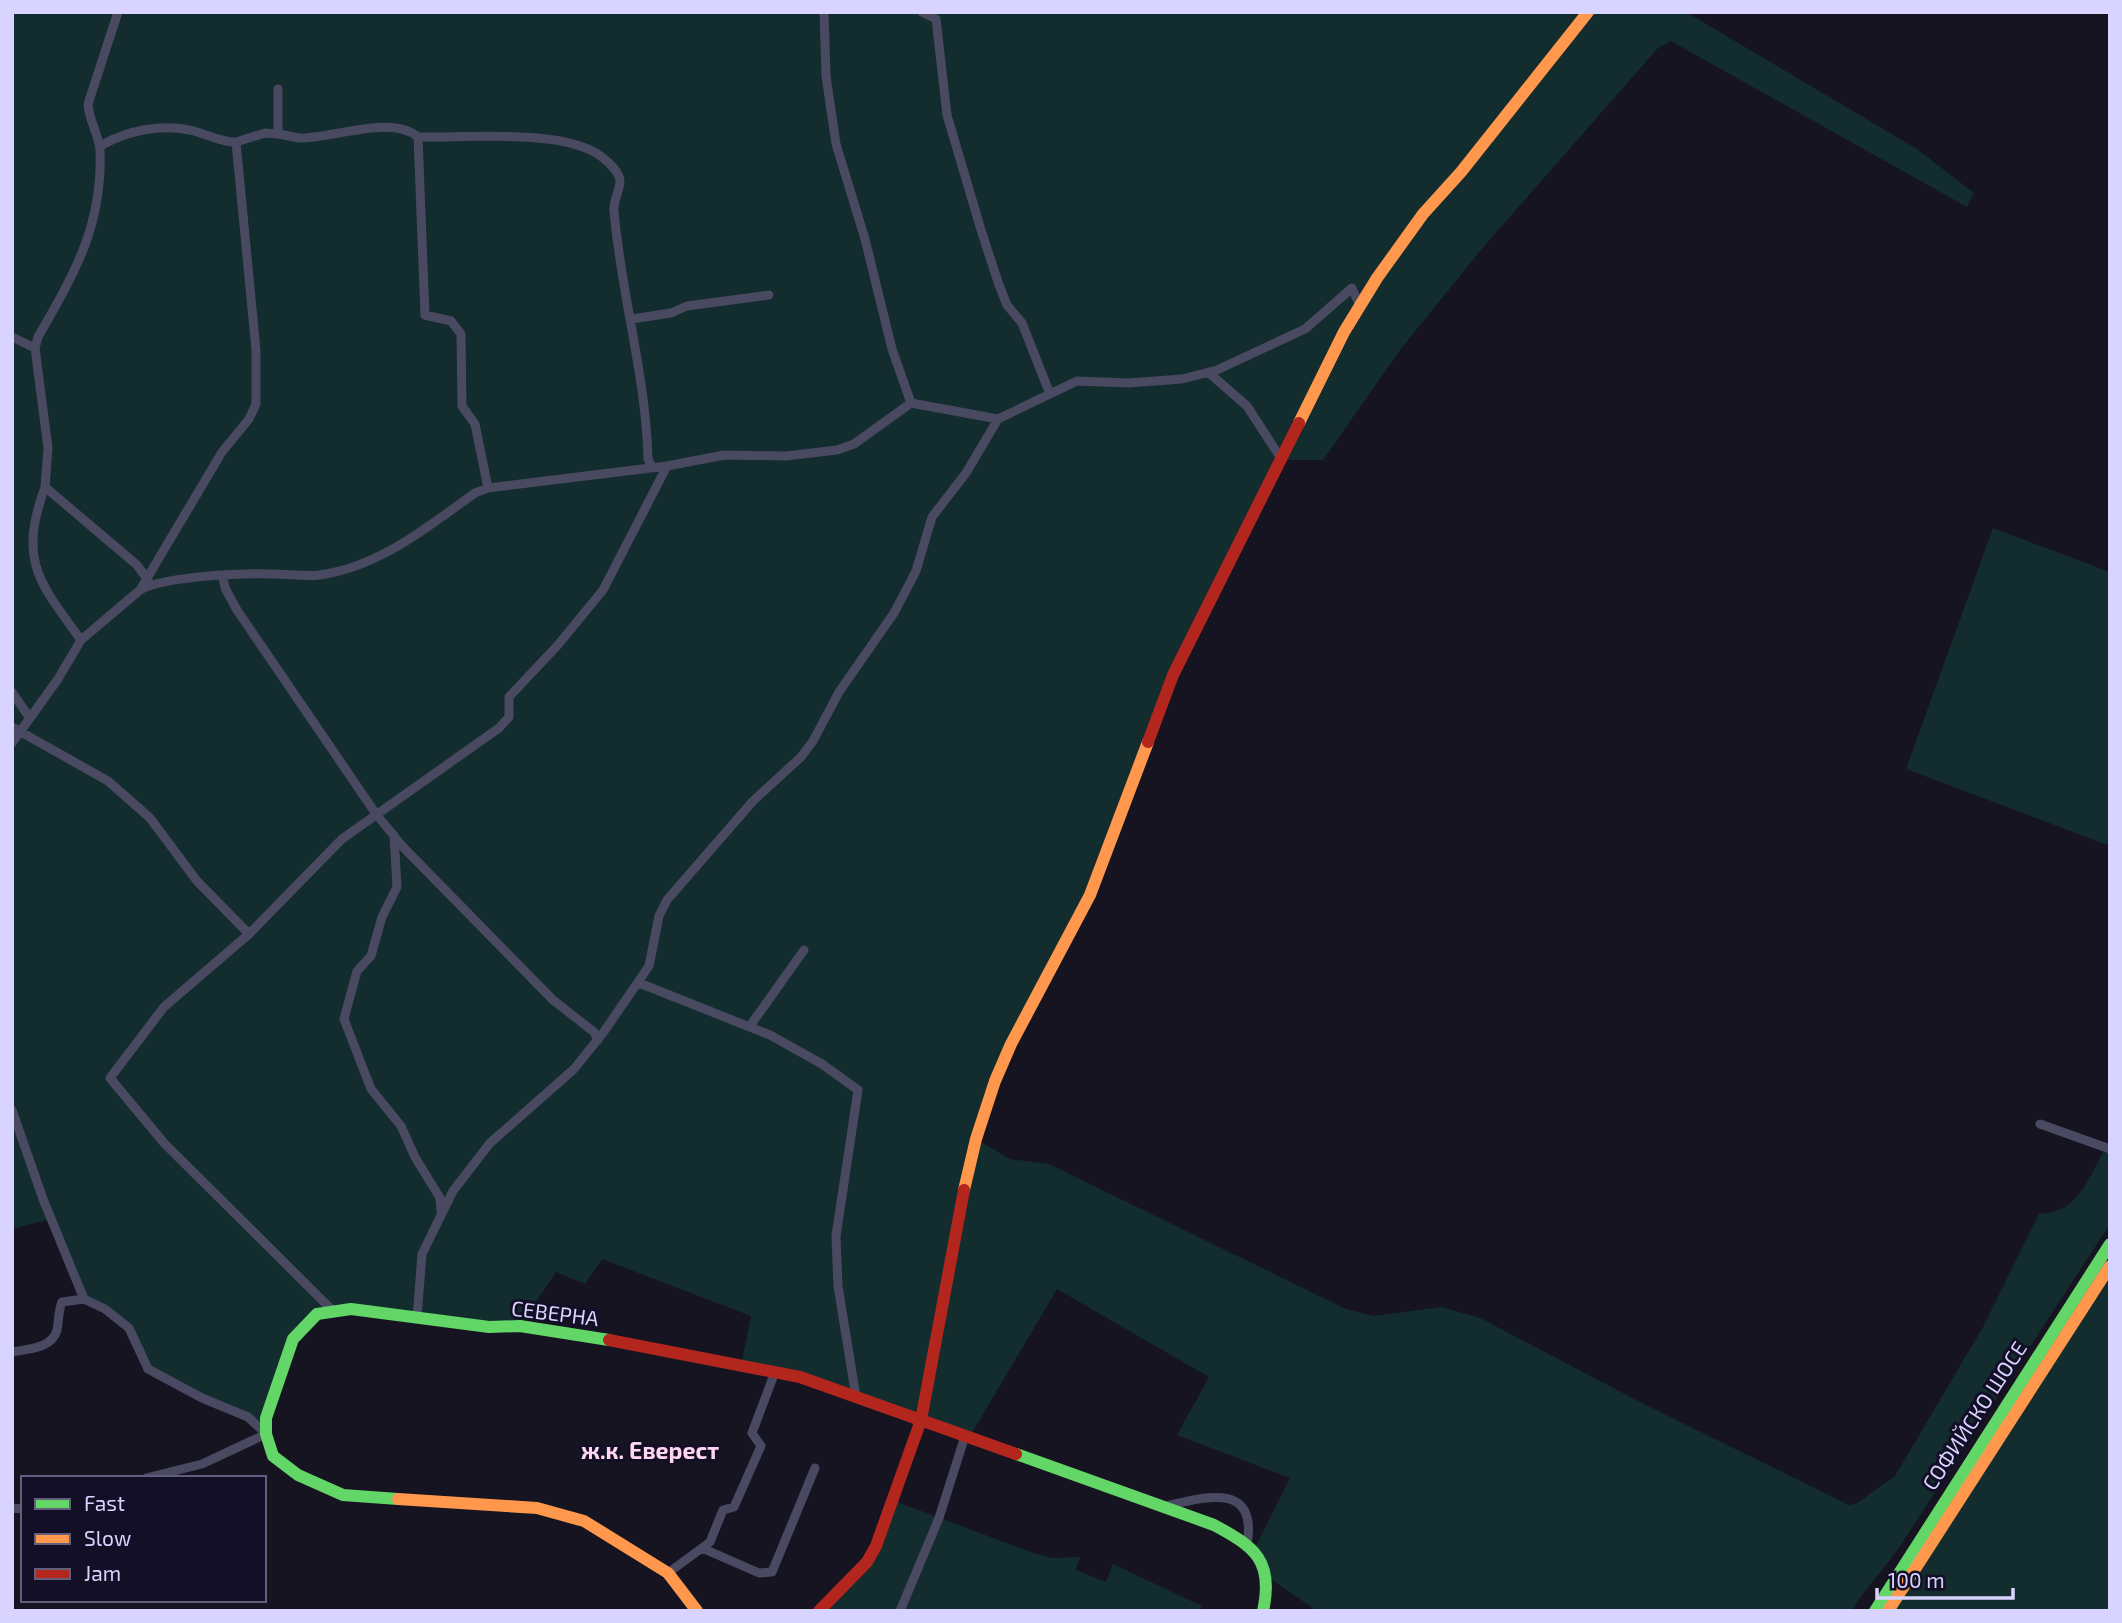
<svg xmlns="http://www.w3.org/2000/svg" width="2122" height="1623" viewBox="0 0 2122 1623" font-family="'Exo 2',sans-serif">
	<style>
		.green { fill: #132c2d }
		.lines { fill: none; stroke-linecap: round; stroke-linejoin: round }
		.street { stroke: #4a4962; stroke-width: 9 }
		.fast { stroke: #63d668; stroke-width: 12 }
		.slow { stroke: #ff974d; stroke-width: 12 }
		.jam { stroke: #b3261e; stroke-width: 12 }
		.labels { text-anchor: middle; stroke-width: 6; stroke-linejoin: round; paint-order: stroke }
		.street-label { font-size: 21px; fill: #d9d4ff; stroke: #130f26 }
		.neighbourhood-label { font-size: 23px; font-weight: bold; fill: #ffd6f0; stroke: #130f26 }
	</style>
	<rect width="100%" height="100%" fill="#161421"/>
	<path class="green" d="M12 12H1686L1917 149 1974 193 1967 207 1671 41 1658 48 1480 251 1400 350 1323 460H1282L1191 638 1121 820 1047 975 976 1139 1010 1159 1049 1164 1346 1309 1373 1316 1442 1307 1480 1318 1638 1401 1849 1505 1857 1503 1895 1476 1983 1327 2039 1214C2082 1213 2089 1173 2110 1141V1224L1902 1543C1886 1567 1867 1586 1851 1611H1317L1268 1577 1254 1550 1290 1478 1177 1435 1209 1377 1057 1289 969 1438 800 1377 741 1366 751 1316 602 1259 585 1284 556 1272 520 1326 351 1309 303 1326 266 1434 248 1417 148 1369 129 1328 84 1299 51 1219 12 1229Z
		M1993 528 2110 572V846L1906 769Z
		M2110 1266V1611H1888Z
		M892 1500 1036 1554 1053 1558 1080 1557 1076 1570 1106 1582 1113 1564 1202 1606 1199 1611H819L856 1574Z"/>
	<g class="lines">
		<path class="street" d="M118 12 88 104C89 121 99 135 100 150 103 226 74 274 38 337L35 348 48 448 45 487 137 565 148 580
			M824 12 826 76 836 144 865 239 892 349 911 403
			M922 12 936 19 947 115 981 230 999 285 1007 305 1022 323 1050 394
			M278 134C285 135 293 137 300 138 331 139 392 114 418 137L425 315 451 321 461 334 462 406 475 424 488 488
			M418 137C465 138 556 129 596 153 603 157 620 171 620 181 620 190 613 201 614 211 621 294 646 376 648 459L652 467
			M100 146C128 130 163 123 194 131 208 135 221 142 236 142
			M632 319 671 313 687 306 769 295
			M12 337 35 348
			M1208 372 1247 406 1282 460
			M45 487C18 561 39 582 81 640
			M223 577 225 588 237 610 376 814 404 848 553 1000 594 1032 598 1040
			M140 590C166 576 241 573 272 574 288 574 305 577 320 575 381 566 427 527 475 493L488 488 667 466 724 455 786 456 837 450 854 444 911 403 998 419 1077 381 1128 383 1182 379 1217 370 1305 329 1352 288 1360 306
			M12 692 29 717
			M12 727 108 781 150 818 197 881 249 934
			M12 743 58 679 81 640 140 590 222 452 249 419 256 404V350L236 142 265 133 278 134V89
			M394 835 397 887 382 917 371 956 357 971 344 1019 371 1089 401 1126 415 1157 440 1198 441 1212
			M639 983 770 1035 822 1064 858 1090 836 1236 838 1286 856 1397
			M750 1026 804 950
			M12 1110 43 1199 84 1299 105 1309 129 1328 148 1369 202 1398 248 1417 266 1434 202 1464 146 1478
			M2040 1124 2110 1149
			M332 1310 164 1143 110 1078 164 1007 249 934 342 839 499 728 509 717V697L557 646 603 590 667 466
			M417 1317 422 1254 453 1191 490 1143 574 1069 603 1033 649 966 659 916 667 900 753 801 801 757 813 741 839 692 894 613 916 571 932 517 966 473 998 419
			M12 1352C27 1349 52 1349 57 1330 59 1320 58 1312 62 1302L84 1299
			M1166 1506C1205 1497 1258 1481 1247 1545
			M12 1508 23 1509
			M702 1548 759 1573 772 1572 815 1468
			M668 1573 710 1542 723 1510 734 1507 761 1446 752 1433 775 1372
			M900 1611 939 1518 965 1436"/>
		<path class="fast" d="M1016 1454 1214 1525C1255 1547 1274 1561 1263 1611
			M398 1499 343 1495 298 1475 273 1456 266 1434V1418L293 1339 317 1314 351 1309 489 1327 520 1326 609 1340
			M1875 1611 2110 1244"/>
		<path class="slow" d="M1299 423 1344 332 1377 278 1423 214 1461 172 1588 12
			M964 1190 976 1139 995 1081 1011 1044 1090 895 1148 742
			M398 1499 537 1508 584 1521 668 1573 697 1611
			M1888 1611 2110 1266"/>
		<path class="jam" d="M1148 742 1173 675 1299 423
			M609 1340 800 1377 1016 1454
			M819 1611 867 1562 876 1546 921 1420 964 1190"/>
	</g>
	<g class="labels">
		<g class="street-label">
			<text transform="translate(555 1314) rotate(7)" y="7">СЕВЕРНА</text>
			<text transform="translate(1975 1416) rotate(-57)" y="7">СОФИЙСКО ШОСЕ</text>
		</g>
		<g class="neighbourhood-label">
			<text x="650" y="1459">ж.к. Еверест</text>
		</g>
	</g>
	<rect width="2122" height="1623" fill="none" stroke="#d9d4ff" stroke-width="28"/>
	<rect x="21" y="1476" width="245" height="126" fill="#130f26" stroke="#625e7d" stroke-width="2"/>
	<rect x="35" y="1499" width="35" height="10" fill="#63d668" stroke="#625e7d" stroke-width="2"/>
	<text x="84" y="1511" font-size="21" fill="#d9d4ff">Fast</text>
	<rect x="35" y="1534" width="35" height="10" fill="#ff974d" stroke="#625e7d" stroke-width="2"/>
	<text x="84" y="1546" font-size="21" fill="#d9d4ff">Slow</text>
	<rect x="35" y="1569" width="35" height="10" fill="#b3261e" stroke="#625e7d" stroke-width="2"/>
	<text x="84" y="1581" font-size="21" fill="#d9d4ff">Jam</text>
	<path d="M1877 1588v10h136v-10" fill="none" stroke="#d9d4ff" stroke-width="3.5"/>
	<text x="1888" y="1588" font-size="21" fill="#d9d4ff" stroke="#130f26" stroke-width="5" paint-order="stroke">100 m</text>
</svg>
